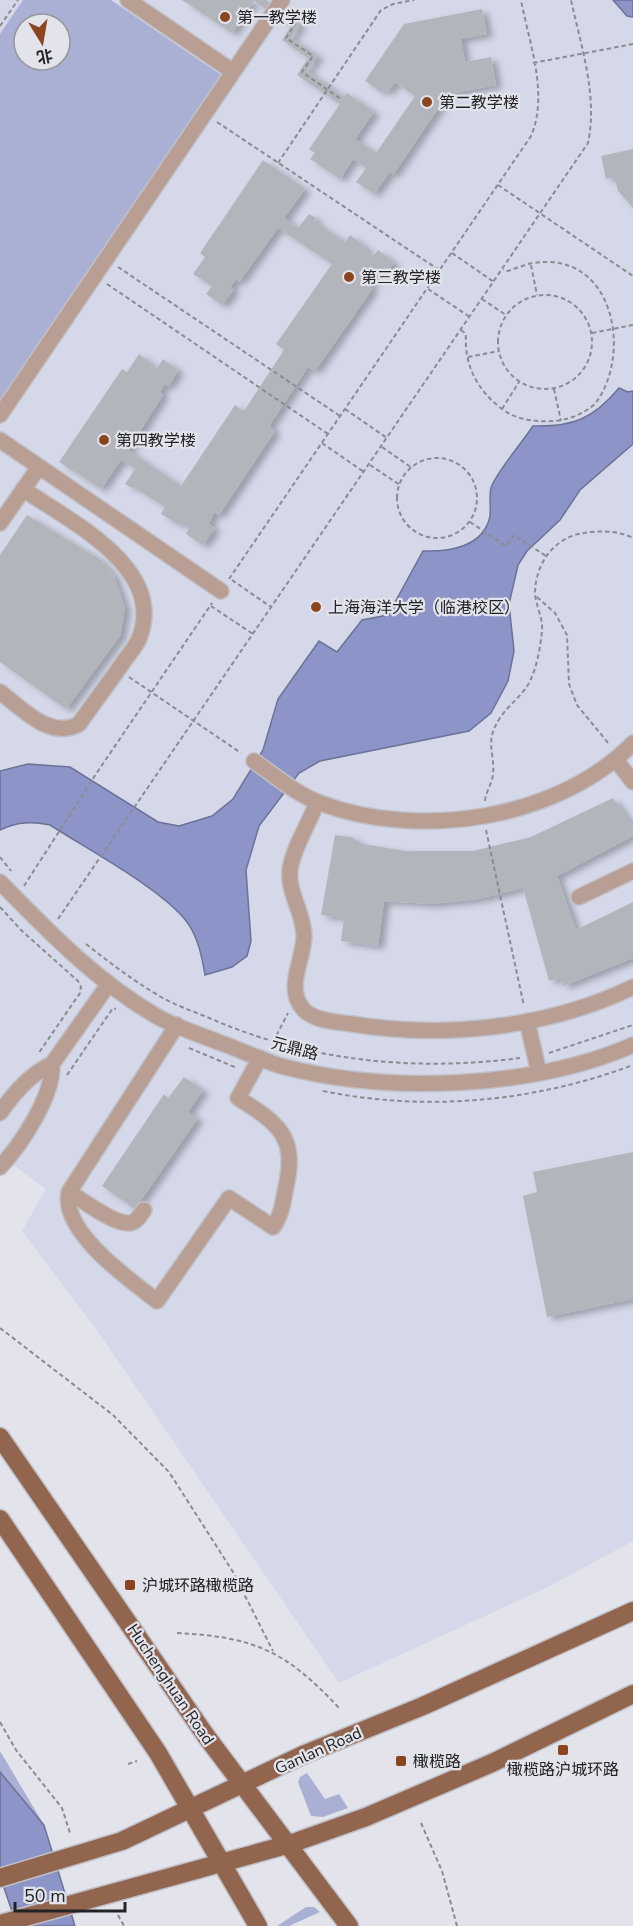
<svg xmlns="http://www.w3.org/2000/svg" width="633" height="1926" viewBox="0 0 633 1926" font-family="'Nunito Sans','Noto Sans SC',sans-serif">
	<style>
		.built { fill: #d5d8e8; fill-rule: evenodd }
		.green { fill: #aab0d4; fill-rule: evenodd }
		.water { fill: #8c94c8; stroke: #6c7297; stroke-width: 1.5 }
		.building { fill: #b3b5bd; filter: url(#shadow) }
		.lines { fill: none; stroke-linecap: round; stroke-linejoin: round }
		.minor-casing { stroke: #c0c0c8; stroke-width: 18 }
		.major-casing { stroke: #c0c0c8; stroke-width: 21 }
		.path { stroke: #8b8c92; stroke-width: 2; stroke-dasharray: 4.5 3; stroke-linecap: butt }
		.minor { stroke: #b99f93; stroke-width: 15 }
		.major { stroke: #92654f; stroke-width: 18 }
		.poi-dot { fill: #8c461f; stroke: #e2e3eb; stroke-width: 2 }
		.labels { text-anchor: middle; stroke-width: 4.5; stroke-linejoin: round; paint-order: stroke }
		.poi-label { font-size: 16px; fill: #232326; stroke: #e2e3eb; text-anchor: start }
		.street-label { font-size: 16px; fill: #232326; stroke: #e2e3eb }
	</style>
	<defs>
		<filter id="shadow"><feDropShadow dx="6" dy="3.5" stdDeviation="3" flood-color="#0004"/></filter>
	</defs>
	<rect width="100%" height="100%" fill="#e2e3eb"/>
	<path class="built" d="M0 0H633V1541L548 1587 339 1683 99 1333 22 1231 46 1189 0 1155ZM24 24H60V60H24Z"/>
	<path class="green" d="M23 0H111L221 75 0 403V34ZM24 24H60V60H24Z
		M0 1751 44 1825 0 1772Z
		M307 1773 325 1799 339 1794 348 1808 323 1817 311 1816 298 1782 300 1777Z
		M306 1907H314L320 1912 289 1926H277Z"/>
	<path class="water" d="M613 0H633V17L627 16Z
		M619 388 628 392 633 391V444L580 490 560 520 527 551 518 565 509 604 514 651 508 681 491 713 469 731 320 761 299 773 259 826 246 870 251 941 247 956 232 967 205 975C202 957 198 937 187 922 162 889 87 849 50 825 31 821 17 822 0 830V771L28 764 70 767 158 822 179 826 212 816 233 799 263 750 278 699 319 641 337 652 362 620 388 615 423 551C449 552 484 547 490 516 491 507 489 496 491 488 495 474 524 440 533 426 573 427 593 419 619 388Z
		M0 1772 44 1825 75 1926H17L0 1876Z"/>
	<path class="building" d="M182 0H266L301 24 291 38 318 56 307 71 344 97 347 93 374 112 355 139 376 153 415 96 395 82 388 92 384 89 381 92 365 81 404 24 482 9 487 34 461 39 465 62 491 57 496 85 448 94 393 175 390 172 374 194 356 182 366 168 353 159 340 179 310 159 315 153 309 149 340 104 297 75 308 58 282 40 291 26 254 1 232 33Z
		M633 149V208L618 191 614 177 606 179 601 156Z
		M263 160 305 189 284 218 298 228 309 214 316 218 314 221 345 242 350 235 367 248 365 251 373 256 378 250 394 262 383 280 377 276 368 285 373 288 315 371 308 367 269 426 275 431 219 515 214 512 209 524 215 528 203 545 186 534 189 528 181 522 180 525 161 514 165 507 134 487 132 488 125 484 135 469 121 460 101 489 59 462 122 369 127 372 139 354 157 368 163 359 178 370 169 386 165 384 160 392 163 395 128 450 181 486 235 405 244 411 284 350 276 344 332 264 278 228 239 282 236 279 230 287 234 290 222 305 206 294 212 286 193 274 205 257 200 253Z
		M27 515 101 560 114 576 125 608 120 636 66 709 0 662V555Z
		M613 798 633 826V836L557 876 576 930 633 902V958L601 971 563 986 561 978 549 981 523 888 478 899 432 904 384 901 378 946 341 941 344 918 321 915 335 835 351 837 362 844 406 851H473L531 837Z
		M184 1077 203 1090 188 1112 198 1118 135 1209 102 1186 164 1094 168 1098Z
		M633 1152V1299L547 1317 523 1196 537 1192 533 1172Z"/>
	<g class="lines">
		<defs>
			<path id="minor" d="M128 0 232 71
				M0 415 282 0
				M0 440 221 591
				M0 523 39 467
				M0 692C23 709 50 740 79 724 93 704 108 684 122 664 127 656 134 649 138 641 170 569 69 521 23 489
				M616 760 633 782
				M254 761C274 775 296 794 320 803 418 840 558 820 633 743
				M317 802C309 824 294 846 290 869 287 892 304 913 304 936 304 960 284 989 304 1010 315 1021 338 1022 352 1024 444 1039 548 1028 633 987
				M0 882C49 932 97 982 158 1017 178 1028 201 1035 221 1043 241 1050 261 1060 281 1066 387 1094 532 1089 633 1045
				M579 897 633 871
				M527 1021 539 1073
				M177 1025 69 1192C60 1231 130 1280 157 1301L229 1198 273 1227C282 1215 283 1201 286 1187 297 1136 279 1124 238 1098L260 1058
				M0 1113C13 1094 30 1074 52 1064L108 985
				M0 1167C21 1145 54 1095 52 1064
				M69 1192C83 1200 114 1225 130 1223 137 1222 140 1215 144 1210"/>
			<path id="major" d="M0 1437 206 1736 349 1926
				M0 1519 158 1753 258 1926
				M0 1878 122 1841 305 1754 423 1706 633 1611
				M0 1924 290 1844 366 1817 492 1763 633 1694"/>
		</defs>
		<use href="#minor" class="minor-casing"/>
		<use href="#major" class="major-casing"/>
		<path class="path" d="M287 18 295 24 286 38 313 56 302 72 342 100
			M0 26 18 0
			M533 63 633 44
			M217 122 439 270
			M278 163 381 10 393 4 414 0
			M498 185 633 276
			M452 253 494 282
			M531 265 537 295
			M118 267 340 416
			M107 284 328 434
			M428 289 470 317
			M498 342a47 47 0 1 1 94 0a47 47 0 1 1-94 0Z
			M482 299 506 315
			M461 330 466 334C464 365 477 390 502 409 517 420 535 422 554 421 569 420 583 414 595 404 633 354 614 250 533 263 525 264 516 269 507 271L503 270
			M592 333 633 325
			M468 357 499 351
			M554 389 561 421
			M345 409 387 438
			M502 409 519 382
			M322 443 364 472
			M382 447 412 468
			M397 498a40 40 0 1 1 80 0a40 40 0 1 1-80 0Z
			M370 465 400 485
			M470 522 506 546 514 535 546 556
			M229 579 531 136C549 94 529 43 521 0
			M232 580 271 607
			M537 597 555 613 567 635 569 684 577 705 609 744
			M211 606 253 634
			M129 677 241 753
			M485 801C486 792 492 783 493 775 495 751 484 742 500 718 509 704 524 695 531 679 537 666 541 644 542 630 543 618 536 606 535 594 535 564 554 537 584 533 600 530 619 531 633 538
			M486 830 524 1006
			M0 857 11 871
			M24 886 96 774 212 603
			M0 907 22 931 78 981 81 987 80 993 38 1054
			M58 919 588 143C598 96 581 46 571 0
			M86 944C110 963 134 981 161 997 175 1005 192 1011 207 1017 306 1061 413 1072 520 1058
			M273 1042 288 1013
			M189 1048 237 1068
			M549 1053 633 1025
			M67 1075 113 1008 116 1009
			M323 1091C427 1112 534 1102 633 1065
			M0 1328 113 1415 169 1472 233 1572 273 1651
			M177 1633C255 1637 286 1651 339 1708
			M0 1722 16 1750 62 1808 70 1833
			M128 1764 137 1761
			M421 1823 442 1871 457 1926
			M118 1915 124 1926"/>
		<use href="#minor" class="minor"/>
		<use href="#major" class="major"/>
	</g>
	<g class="poi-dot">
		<circle cx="225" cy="17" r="6"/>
		<circle cx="427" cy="102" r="6"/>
		<circle cx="349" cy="277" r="6"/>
		<circle cx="104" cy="440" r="6"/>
		<circle cx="316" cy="607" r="6"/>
		<rect x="124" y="1579" width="12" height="12" rx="3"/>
		<rect x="557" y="1744" width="12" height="12" rx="3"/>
		<rect x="395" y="1755" width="12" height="12" rx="3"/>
	</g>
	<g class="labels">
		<g class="poi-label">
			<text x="237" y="23">第一教学楼</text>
			<text x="439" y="108">第二教学楼</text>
			<text x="361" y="283">第三教学楼</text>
			<text x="116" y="446">第四教学楼</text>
			<text x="328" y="613">上海海洋大学（临港校区）</text>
			<text x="142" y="1591">沪城环路橄榄路</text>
			<text x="413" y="1767">橄榄路</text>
			<text x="563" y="1775" text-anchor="middle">橄榄路沪城环路</text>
		</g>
		<g class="street-label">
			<text transform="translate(295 1048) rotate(15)" y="6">元鼎路</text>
			<text transform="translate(171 1684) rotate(56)" y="6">Huchenghuan Road</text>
			<text transform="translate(318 1750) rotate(-24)" y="6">Ganlan Road</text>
		</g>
	</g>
	<g transform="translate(42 42) rotate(169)"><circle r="28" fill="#e2e3eb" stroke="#96969c" stroke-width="1.5"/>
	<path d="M0-4.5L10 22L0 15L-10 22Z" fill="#8c461f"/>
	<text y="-9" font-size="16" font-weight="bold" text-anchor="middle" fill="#232326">北</text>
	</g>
	<path d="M15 1902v9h110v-9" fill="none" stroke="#232326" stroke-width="3"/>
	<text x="24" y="1902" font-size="18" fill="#232326" stroke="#e2e3eb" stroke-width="4.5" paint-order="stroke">50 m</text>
</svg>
